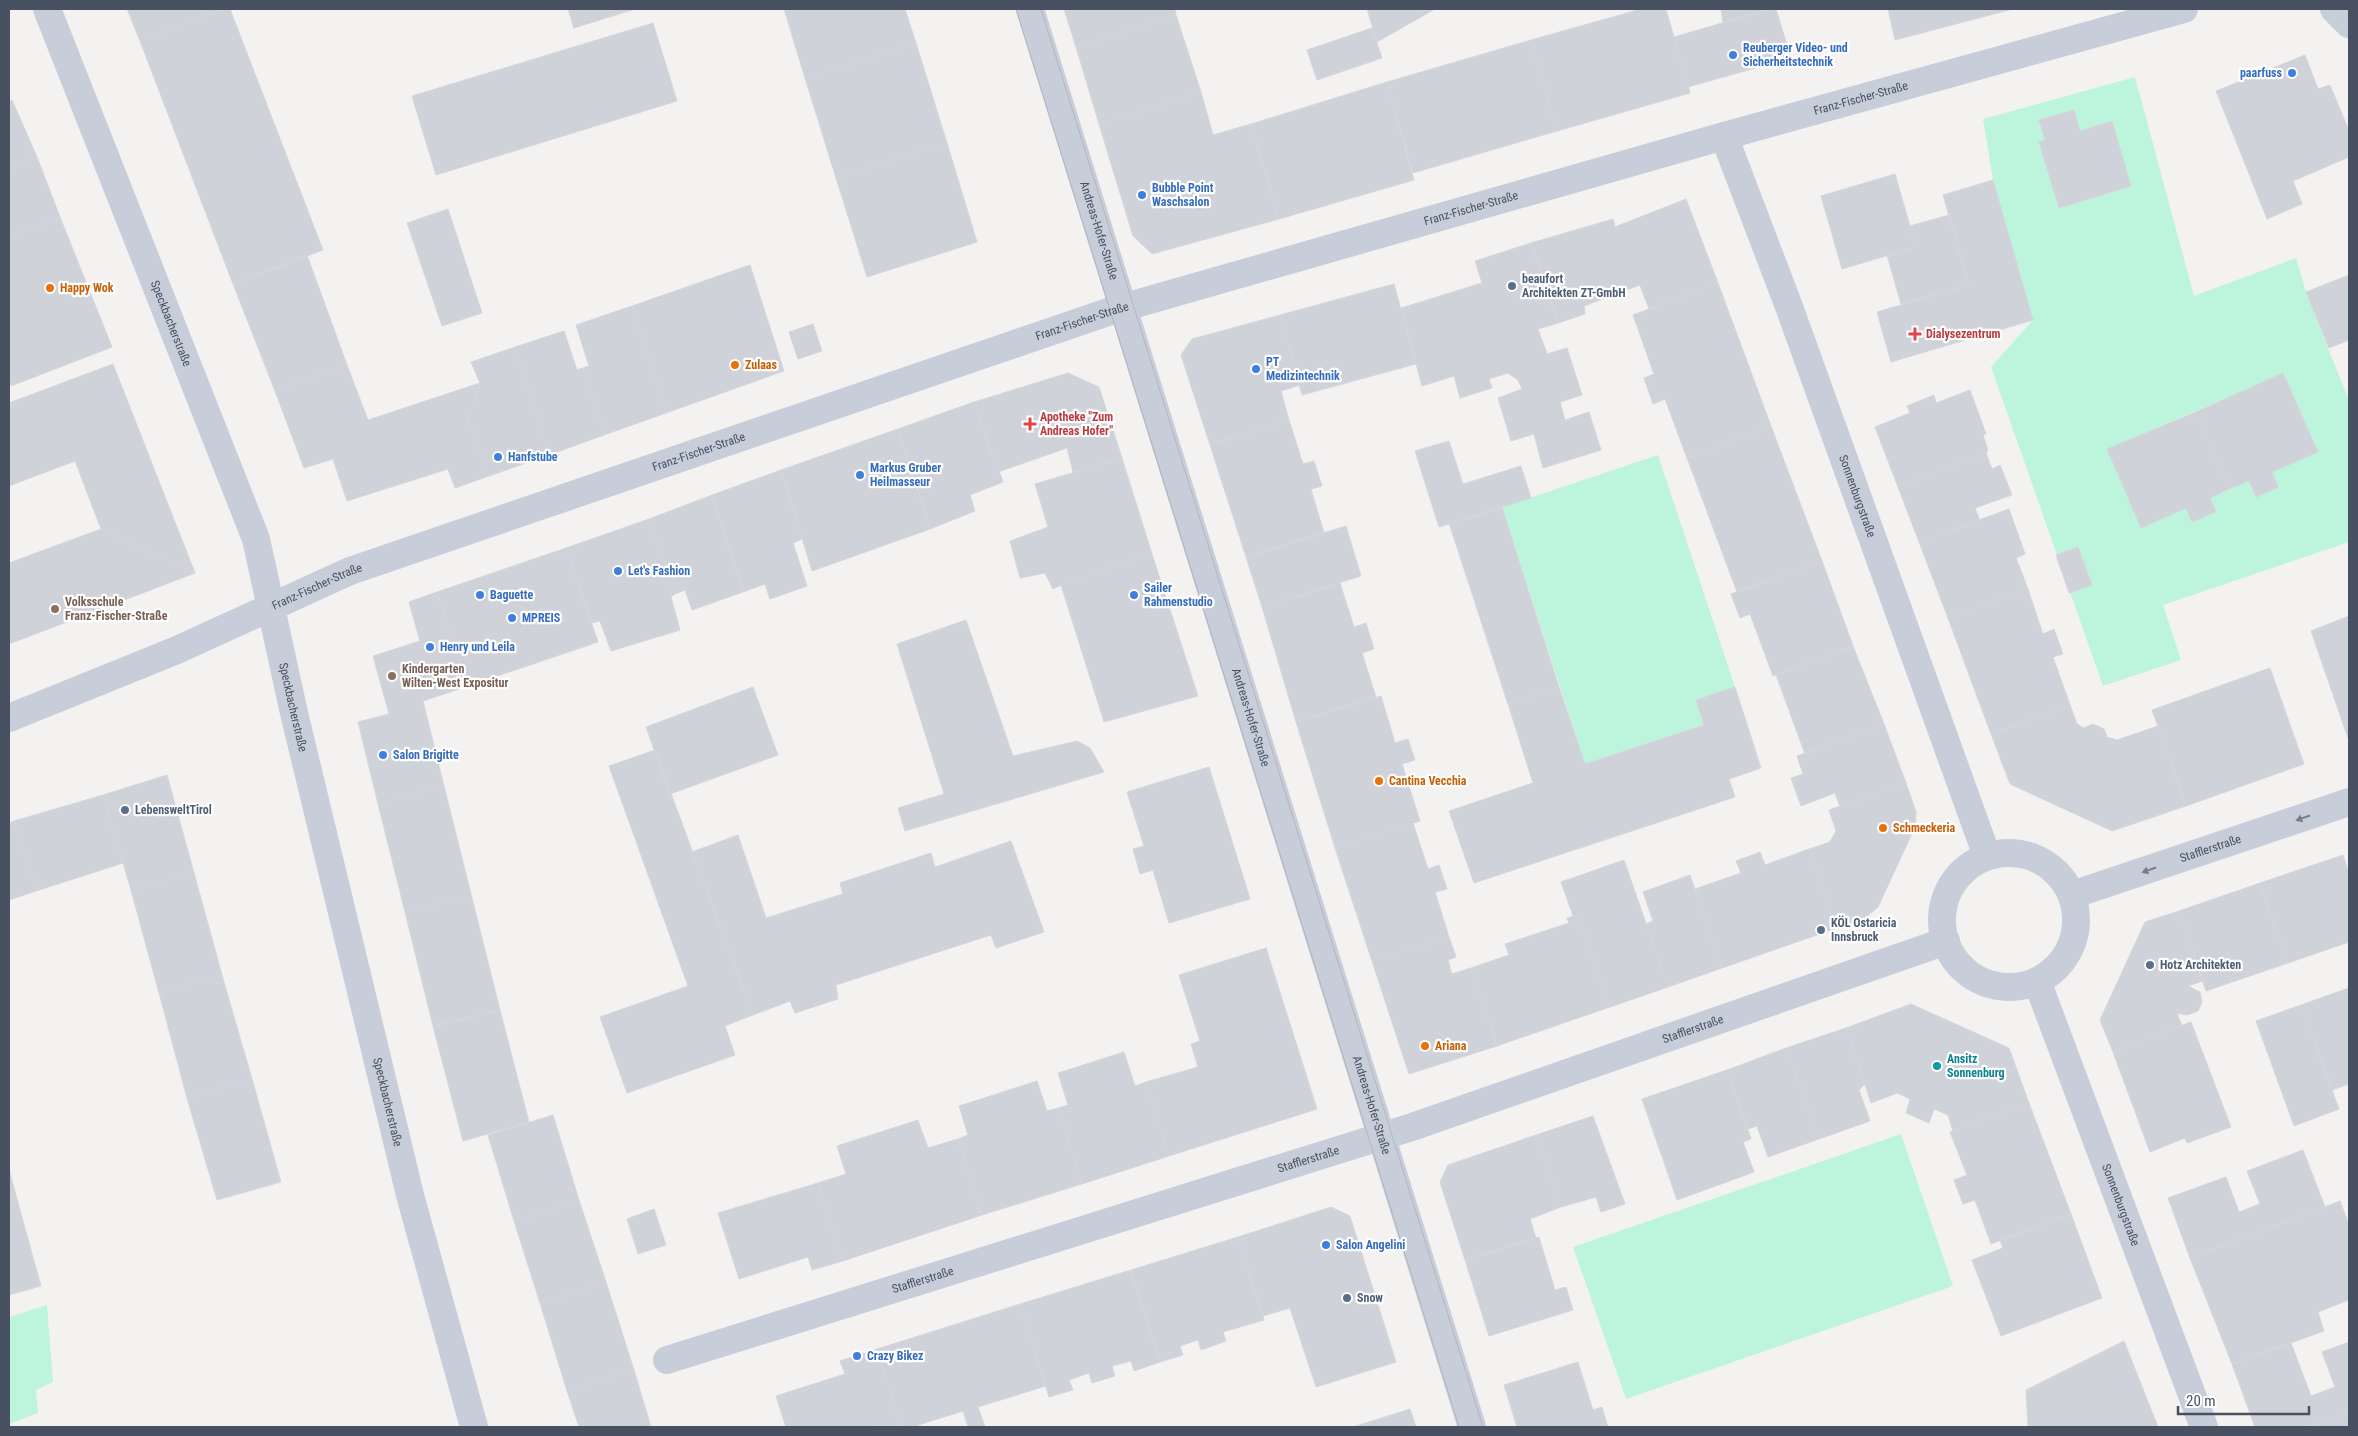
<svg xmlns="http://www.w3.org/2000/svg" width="2358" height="1436" viewBox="0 0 2358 1436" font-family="'Roboto Condensed',sans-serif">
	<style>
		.green { fill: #bcf5db; fill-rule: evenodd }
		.building { fill: #d0d2d9; stroke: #d5d6dd }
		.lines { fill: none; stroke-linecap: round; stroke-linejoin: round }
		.minor { stroke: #c7ceda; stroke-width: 28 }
		.tertiary { stroke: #c7ceda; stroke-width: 28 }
		.tram { stroke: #b3b5bc; stroke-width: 1 }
		.oneway { fill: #747d8c }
		.shop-dot { fill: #3f7fe0; stroke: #fff; stroke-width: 2 }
		.service-dot { fill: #5c6f8a; stroke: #fff; stroke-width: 2 }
		.food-dot { fill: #e8710a; stroke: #fff; stroke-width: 2 }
		.health-dot { fill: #e0444e; stroke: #fff; stroke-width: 2 }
		.education-dot { fill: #8d6e63; stroke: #fff; stroke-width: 2 }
		.culture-dot { fill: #0f9aa8; stroke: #fff; stroke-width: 2 }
		.labels { text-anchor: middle; stroke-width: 4.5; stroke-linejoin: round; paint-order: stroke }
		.shop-label { font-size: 12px; font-weight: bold; fill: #366cbe; stroke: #fff; text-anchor: start }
		.street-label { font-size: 12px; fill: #475162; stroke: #fff }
		.service-label { font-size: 12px; font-weight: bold; fill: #4e5e75; stroke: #fff; text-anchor: start }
		.food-label { font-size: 12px; font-weight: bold; fill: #c56008; stroke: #fff; text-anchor: start }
		.health-label { font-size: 12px; font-weight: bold; fill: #be3a42; stroke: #fff; text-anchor: start }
		.education-label { font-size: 12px; font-weight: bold; fill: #785e54; stroke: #fff; text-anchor: start }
		.culture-label { font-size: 12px; font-weight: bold; fill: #0d838f; stroke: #fff; text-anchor: start }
	</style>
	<rect width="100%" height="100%" fill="#f4f2f1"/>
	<path class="green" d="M2135 77 2194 296 2296 258 2306 292 2349 401V542L2163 605 2181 660 2103 686 1991 367 2033 320 1993 180 1983 119ZM2074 110 2080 131 2112 121 2131 186 2059 208 2039 142 2045 140 2039 120ZM2283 374 2317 452 2272 472 2278 487 2256 496 2249 481 2210 498 2216 512 2193 522 2186 508 2107 449Z
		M1658 455 1735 687 1696 700 1704 725 1585 764 1502 507Z
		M1901 1134 1953 1286 1626 1399 1573 1247Z
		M47 1305 53 1382 36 1390 38 1413 9 1424V1317Z"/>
	<path class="building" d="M127 9H223L140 41Z
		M223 9H230L323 250 233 284 140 41Z
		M568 9H635L574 28Z
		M784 9H905L916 43 805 78Z
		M1064 9H1175L1176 15 1076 47Z
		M1367 9H1435L1377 42Z
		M1641 9H1666L1690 93 1557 131 1531 40Z
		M1721 9H1770L1723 22Z
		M1770 9H1776L1791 58 1688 87 1674 37Z
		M1888 9H2013L1895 40Z
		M1176 15 1201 92 1099 124 1076 47Z
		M653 23 677 101 436 175 412 96Z
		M1372 28 1382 58 1317 80 1307 50Z
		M1531 40 1557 131 1413 173 1387 82Z
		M916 43 947 143 836 178 805 78Z
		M2305 55 2318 89 2330 85 2349 131V157L2293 181 2302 204 2267 219 2216 91Z
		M1387 82 1414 180 1279 219 1251 124Z
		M1201 92 1213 135 1251 124 1279 219 1152 254 1133 236 1099 124Z
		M12 100 37 157 9 169V102Z
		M2074 110 2080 131 2112 121 2131 186 2059 208 2039 142 2045 140 2039 120Z
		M947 143 977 242 867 277 836 178Z
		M37 157 60 217 9 236V169Z
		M1895 174 1916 247 1842 269 1821 196Z
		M1993 180 2033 320 1891 362 1877 312 1969 285 1943 195Z
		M1686 199 1718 283 1649 309 1640 285 1584 306 1585 314 1558 323 1531 243 1613 219 1615 227Z
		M448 209 482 313 442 326 407 223Z
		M1949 215 1969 285 1901 304 1887 255 1916 247 1910 226Z
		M60 217 112 347 11 386 9 378V236Z
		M1531 243 1558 323 1538 329 1547 354 1567 348 1582 395 1560 402 1565 420 1589 412 1601 450 1543 468 1534 434 1511 441 1498 398 1522 389 1518 380 1508 373 1489 379 1492 388 1460 398 1454 376 1422 386 1401 308 1482 283 1475 261Z
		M307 255 347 365 275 391 233 284Z
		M750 265 784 371 666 413 632 306Z
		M2349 275V340L2329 348 2306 292Z
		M1718 283 1771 426 1687 458 1665 399 1653 404 1644 378 1654 374 1633 315Z
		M1394 284 1416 364 1302 395 1280 315Z
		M632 306 666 413 604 435 583 368 589 366 576 325Z
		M1280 315 1300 385 1281 391 1289 420 1210 445 1181 355 1192 339Z
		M813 324 822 351 798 359 789 332Z
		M564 331 577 370 583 368 604 435 549 455 515 347Z
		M515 347 549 455 489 476 468 419 480 383 471 362Z
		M113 364 195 573 101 529 75 461 9 486V403Z
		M347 365 368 420 480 383 468 419 489 476 455 488 448 469 347 501 333 459 304 468 275 391Z
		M1068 373 1099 387 1122 458 1073 472 1067 448 998 472 974 402Z
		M2283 373 2318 452 2272 472 2278 487 2256 497 2249 481 2229 489 2196 412Z
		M1970 390 1986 434 1983 435 1988 450 1986 453 1898 487 1875 427 1910 413 1907 406 1934 395 1936 403Z
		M974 402 1003 482 970 495 975 511 930 529 898 429Z
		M2196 412 2229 489 2210 498 2216 512 2192 522 2186 508 2141 528 2107 449Z
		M1289 420 1303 464 1314 461 1322 486 1311 489 1324 533 1246 557 1210 445Z
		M1771 426 1822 561 1737 592 1687 458Z
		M898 429 930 529 812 571 781 470Z
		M1449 441 1463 484 1521 466 1531 498 1439 527 1415 451Z
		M1986 453 1992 469 2000 465 2012 495 1975 508 1980 521 1919 542 1898 487Z
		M1122 458 1152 554 1061 585 1053 589 1045 573 1020 578 1010 541 1048 527 1035 484Z
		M781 470 802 539 793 543 807 586 770 599 765 584 743 592 712 495Z
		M712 495 743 592 692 610 685 590 675 594 649 519Z
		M1502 507 1559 687 1508 704 1449 523Z
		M2009 509 2025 554 2016 558 2028 589 1948 618 1919 542Z
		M649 519 675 594 671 597 680 630 611 651 600 621 591 623 566 548Z
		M1346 526 1361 576 1262 607 1246 557Z
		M101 529 195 573 9 644V563Z
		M2078 547 2092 585 2069 593 2056 555Z
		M566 548 598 642 468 686 437 592Z
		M1152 554 1198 696 1104 722 1061 585Z
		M1822 561 1853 646 1773 676 1750 614 1740 618 1731 594Z
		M1340 583 1354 627 1366 623 1374 649 1362 653 1376 697 1296 722 1262 607Z
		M2028 589 2043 634 2054 629 2063 654 2053 657 2070 705 1991 734 1948 618Z
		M437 592 468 686 423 701 444 786 378 804 358 722 389 714 373 656 420 641 409 602Z
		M2349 616V741L2311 631Z
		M966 620 1013 756 1077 741 1090 748 1104 772 905 831 898 808 944 794 897 644Z
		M1853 646 1884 724 1805 754 1776 675Z
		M2270 668 2304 764 2186 806 2152 710Z
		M753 687 778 755 670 794 646 727Z
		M1559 687 1585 764 1704 725 1696 700 1735 687 1761 768 1729 779 1735 797 1474 883 1449 811 1533 783 1508 704Z
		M1381 696 1395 743 1408 739 1415 760 1402 764 1420 821 1335 848 1296 722Z
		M2070 705 2077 724 2084 728 2093 724 2104 729 2107 737 2117 740 2158 726 2186 806 2112 831 2010 784 1991 734Z
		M1884 724 1906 783 1840 807 1835 793 1801 806 1791 778 1803 774 1797 756Z
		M655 750 753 1015 725 1026 735 1055 627 1093 600 1017 688 986 609 766Z
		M1209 767 1250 899 1169 923 1153 870 1140 874 1133 849 1144 846 1127 792Z
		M167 775 194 873 131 890 103 795Z
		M1906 783 1916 812 1915 827 1878 907 1864 919 1837 928 1809 849 1830 842 1836 831 1829 810Z
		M444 786 471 894 405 912 378 804Z
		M103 795 123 863 36 891 14 821Z
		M14 821 36 891 9 900V823Z
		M1413 823 1428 869 1439 865 1447 889 1435 892 1449 937 1372 961 1335 848Z
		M738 835 766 918 843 894 840 883 931 853 935 867 1011 841 1044 932 996 948 991 935 836 985 838 999 795 1013 790 1001 753 1015 692 852Z
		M1809 849 1837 928 1722 968 1695 889 1741 873 1736 861 1760 852 1765 865Z
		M2343 855 2349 873V942L2288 963 2260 883Z
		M1624 860 1668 987 1610 1007 1578 915 1573 916 1561 882Z
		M194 873 222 975 159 993 131 890Z
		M1690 875 1722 968 1668 987 1646 924 1653 921 1643 892Z
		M2260 883 2288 963 2206 991 2179 911Z
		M471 894 500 1010 433 1026 405 912Z
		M2179 911 2203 981 2188 986 2200 992 2202 1002 2198 1011 2187 1015 2177 1013 2182 1026 2113 1052 2100 1020 2145 922Z
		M1578 915 1610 1007 1497 1046 1471 968 1509 955 1505 944 1569 923 1567 918Z
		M1449 937 1456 957 1448 960 1452 974 1471 968 1497 1046 1409 1074 1372 961Z
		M1266 948 1317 1109 1169 1156 1146 1082 1198 1067 1191 1044 1200 1041 1179 975Z
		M222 975 252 1079 187 1098 159 993Z
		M2349 988V1084L2332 1090 2301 1005Z
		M1911 1004 2009 1048 2029 1103 1953 1131 1948 1115 1934 1109 1929 1123 1906 1113 1910 1099 1897 1093 1871 1103 1846 1028Z
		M2301 1005 2339 1109 2294 1126 2256 1021Z
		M500 1010 529 1122 463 1141 433 1026Z
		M2191 1022 2231 1127 2187 1143 2185 1138 2150 1152 2113 1052Z
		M1846 1028 1865 1084 1859 1090 1870 1121 1819 1139 1786 1048Z
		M1786 1048 1819 1139 1768 1157 1757 1126 1748 1129 1727 1070Z
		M1124 1052 1135 1086 1146 1082 1169 1156 1082 1184 1058 1108 1068 1105 1058 1073Z
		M1727 1070 1751 1139 1743 1142 1754 1172 1677 1200 1642 1099Z
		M252 1079 281 1182 217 1200 187 1098Z
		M1037 1081 1047 1111 1058 1108 1082 1184 982 1215 958 1139 968 1135 959 1106Z
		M2029 1103 2071 1214 1991 1244 1975 1200 1963 1204 1954 1180 1967 1175 1950 1132Z
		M553 1115 579 1200 514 1221 488 1135Z
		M1593 1116 1625 1204 1601 1212 1596 1197 1561 1207 1536 1135Z
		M918 1120 928 1148 958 1139 982 1215 843 1261 818 1183 846 1174 837 1146Z
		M1536 1135 1561 1207 1530 1219 1536 1238 1465 1260 1440 1182 1448 1165Z
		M2303 1150 2325 1207 2190 1258 2168 1198 2226 1177 2239 1212 2260 1204 2247 1171Z
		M9 1169 17 1199 9 1202Z
		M818 1183 843 1261 812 1270 808 1257 739 1279 718 1213Z
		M17 1199 41 1286 9 1295V1202Z
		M579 1200 606 1282 540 1303 514 1221Z
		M2340 1201 2349 1225V1300L2318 1312 2324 1331 2232 1364 2190 1258Z
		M1331 1207 1350 1216 1396 1362 1316 1387 1290 1308 1263 1316 1238 1237Z
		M654 1209 666 1245 638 1254 627 1219Z
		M2071 1214 2102 1298 2001 1336 1972 1260 2003 1248 2000 1240Z
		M1238 1237 1264 1320 1223 1332 1226 1341 1201 1350 1198 1340 1180 1346 1183 1355 1160 1362 1131 1270Z
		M1539 1237 1555 1290 1566 1287 1573 1310 1489 1336 1465 1260Z
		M1131 1270 1160 1362 1134 1371 1131 1361 1112 1366 1115 1376 1092 1383 1089 1373 1069 1380 1073 1390 1049 1397 1020 1304Z
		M606 1282 634 1370 567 1391 540 1303Z
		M1020 1304 1046 1386 978 1407 985 1427H968L963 1411 912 1427H901L877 1349Z
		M2124 1341 2158 1427H2028L2026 1390Z
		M2349 1342V1412L2307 1427H2255L2232 1364 2291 1343 2311 1396 2335 1387 2322 1352Z
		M877 1349 901 1426 786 1427 776 1396 845 1374 840 1361Z
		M1578 1362 1593 1410 1602 1407 1608 1427H1517L1504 1385Z
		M634 1370 651 1427H579L567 1391Z
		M1410 1409 1416 1427H1353Z
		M2349 1412V1427H2307Z"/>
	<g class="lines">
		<g class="minor">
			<path id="s1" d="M47 9 256 539 294 713 410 1195 474 1427"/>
			<path id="s2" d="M1724 136 1788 304 1987 856"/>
			<path id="s3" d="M9 718 177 650 350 571 1111 311 1724 136 2184 9"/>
			<circle cx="2009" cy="920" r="67"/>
			<path id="s4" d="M2072 895 2349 802"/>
			<path id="s5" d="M2037 981 2204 1427"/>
			<path id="s6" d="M667 1360 1412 1127 1946 941"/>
		</g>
		<g class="tertiary">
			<path id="s7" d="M1030 9 1472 1427"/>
			<path d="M2334 9 2349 24"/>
		</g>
		<path class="tram" d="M1016 9 1459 1427
			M1041 9 1483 1427"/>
	</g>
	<defs><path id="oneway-solid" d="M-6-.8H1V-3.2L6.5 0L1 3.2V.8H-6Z" transform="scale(1.25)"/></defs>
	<g class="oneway">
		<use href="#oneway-solid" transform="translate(2303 818) rotate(161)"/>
		<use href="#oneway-solid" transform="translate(2149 870) rotate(161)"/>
	</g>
	<g class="shop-dot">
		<circle cx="1733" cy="55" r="5"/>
		<circle cx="2292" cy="73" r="5"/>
		<circle cx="1142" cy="195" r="5"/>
		<circle cx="1256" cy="369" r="5"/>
		<circle cx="498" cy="457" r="5"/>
		<circle cx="860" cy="475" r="5"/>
		<circle cx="618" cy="571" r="5"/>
		<circle cx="480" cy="595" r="5"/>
		<circle cx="1134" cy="595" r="5"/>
		<circle cx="512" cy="618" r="5"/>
		<circle cx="430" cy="647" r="5"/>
		<circle cx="383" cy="755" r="5"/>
		<circle cx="1326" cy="1245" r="5"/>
		<circle cx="857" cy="1356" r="5"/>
	</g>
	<g class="service-dot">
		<circle cx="1512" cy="286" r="5"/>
		<circle cx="125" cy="810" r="5"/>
		<circle cx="1821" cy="930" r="5"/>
		<circle cx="2150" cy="965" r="5"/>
		<circle cx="1347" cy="1298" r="5"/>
	</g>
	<g class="food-dot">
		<circle cx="50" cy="288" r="5"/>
		<circle cx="735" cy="365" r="5"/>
		<circle cx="1379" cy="781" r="5"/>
		<circle cx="1883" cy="828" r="5"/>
		<circle cx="1425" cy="1046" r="5"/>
	</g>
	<g class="health-dot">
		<path d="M1912.5 326.5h5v5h5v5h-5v5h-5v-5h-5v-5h5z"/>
		<path d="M1027.5 416.5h5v5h5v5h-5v5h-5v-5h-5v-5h5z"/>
	</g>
	<g class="education-dot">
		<circle cx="55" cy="609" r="5"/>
		<circle cx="392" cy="676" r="5"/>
	</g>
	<circle class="culture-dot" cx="1937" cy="1066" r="5"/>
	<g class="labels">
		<g class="shop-label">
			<text x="1743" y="52">Reuberger Video- und<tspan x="1743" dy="14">Sicherheitstechnik</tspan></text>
			<text x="2282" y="77" text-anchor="end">paarfuss</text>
			<text x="1152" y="192">Bubble Point<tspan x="1152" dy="14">Waschsalon</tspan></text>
			<text x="1266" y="366">PT<tspan x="1266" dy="14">Medizintechnik</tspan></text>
			<text x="508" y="461">Hanfstube</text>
			<text x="870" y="472">Markus Gruber<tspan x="870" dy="14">Heilmasseur</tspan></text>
			<text x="628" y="575">Let's Fashion</text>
			<text x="1144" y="592">Sailer<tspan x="1144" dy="14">Rahmenstudio</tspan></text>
			<text x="490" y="599">Baguette</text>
			<text x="522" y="622">MPREIS</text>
			<text x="440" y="651">Henry und Leila</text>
			<text x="393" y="759">Salon Brigitte</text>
			<text x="1336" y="1249">Salon Angelini</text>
			<text x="867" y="1360">Crazy Bikez</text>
		</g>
		<g class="street-label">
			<text dy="4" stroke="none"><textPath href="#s3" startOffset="1955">Franz-Fischer-Straße</textPath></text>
			<text dy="4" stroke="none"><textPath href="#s3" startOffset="1550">Franz-Fischer-Straße</textPath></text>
			<text dy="4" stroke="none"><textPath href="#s7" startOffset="232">Andreas-Hofer-Straße</textPath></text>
			<text dy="4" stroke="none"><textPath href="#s3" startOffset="1145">Franz-Fischer-Straße</textPath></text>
			<text dy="4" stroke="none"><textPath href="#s1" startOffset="338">Speckbacherstraße</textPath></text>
			<text dy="4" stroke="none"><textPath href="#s3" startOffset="740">Franz-Fischer-Straße</textPath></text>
			<text dy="4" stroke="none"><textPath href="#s2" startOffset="384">Sonnenburgstraße</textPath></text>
			<text dy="4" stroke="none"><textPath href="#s3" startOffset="335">Franz-Fischer-Straße</textPath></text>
			<text dy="4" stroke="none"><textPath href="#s1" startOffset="742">Speckbacherstraße</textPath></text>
			<text dy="4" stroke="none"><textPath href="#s7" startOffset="742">Andreas-Hofer-Straße</textPath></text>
			<text dy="4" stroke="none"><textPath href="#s4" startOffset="146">Stafflerstraße</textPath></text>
			<text dy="4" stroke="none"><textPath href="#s6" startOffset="1078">Stafflerstraße</textPath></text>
			<text dy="4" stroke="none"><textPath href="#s1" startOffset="1148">Speckbacherstraße</textPath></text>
			<text dy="4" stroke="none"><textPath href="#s7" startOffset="1148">Andreas-Hofer-Straße</textPath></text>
			<text dy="4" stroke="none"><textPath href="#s6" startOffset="672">Stafflerstraße</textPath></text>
			<text dy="4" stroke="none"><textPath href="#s5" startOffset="239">Sonnenburgstraße</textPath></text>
			<text dy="4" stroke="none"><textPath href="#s6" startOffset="268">Stafflerstraße</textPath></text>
		</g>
		<g class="service-label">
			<text x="1522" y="283">beaufort<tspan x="1522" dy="14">Architekten ZT-GmbH</tspan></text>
			<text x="135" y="814">LebensweltTirol</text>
			<text x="1831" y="927">KÖL Ostaricia<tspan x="1831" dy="14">Innsbruck</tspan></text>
			<text x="2160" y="969">Hotz Architekten</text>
			<text x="1357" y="1302">Snow</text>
		</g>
		<g class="food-label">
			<text x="60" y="292">Happy Wok</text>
			<text x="745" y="369">Zulaas</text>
			<text x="1389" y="785">Cantina Vecchia</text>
			<text x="1893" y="832">Schmeckeria</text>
			<text x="1435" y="1050">Ariana</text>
		</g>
		<g class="health-label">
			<text x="1926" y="338">Dialysezentrum</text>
			<text x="1040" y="421">Apotheke "Zum<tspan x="1040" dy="14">Andreas Hofer"</tspan></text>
		</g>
		<g class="education-label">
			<text x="65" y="606">Volksschule<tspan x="65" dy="14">Franz-Fischer-Straße</tspan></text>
			<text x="402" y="673">Kindergarten<tspan x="402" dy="14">Wilten-West Expositur</tspan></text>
		</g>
		<g class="culture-label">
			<text x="1947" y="1063">Ansitz<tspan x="1947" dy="14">Sonnenburg</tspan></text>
		</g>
	</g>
	<rect width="2358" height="1436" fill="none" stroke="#475162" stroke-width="20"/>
	<path d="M2178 1406v8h131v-8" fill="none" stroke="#475162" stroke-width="2.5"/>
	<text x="2186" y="1406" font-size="15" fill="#475162" stroke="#ffffff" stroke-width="4" paint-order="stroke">20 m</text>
</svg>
